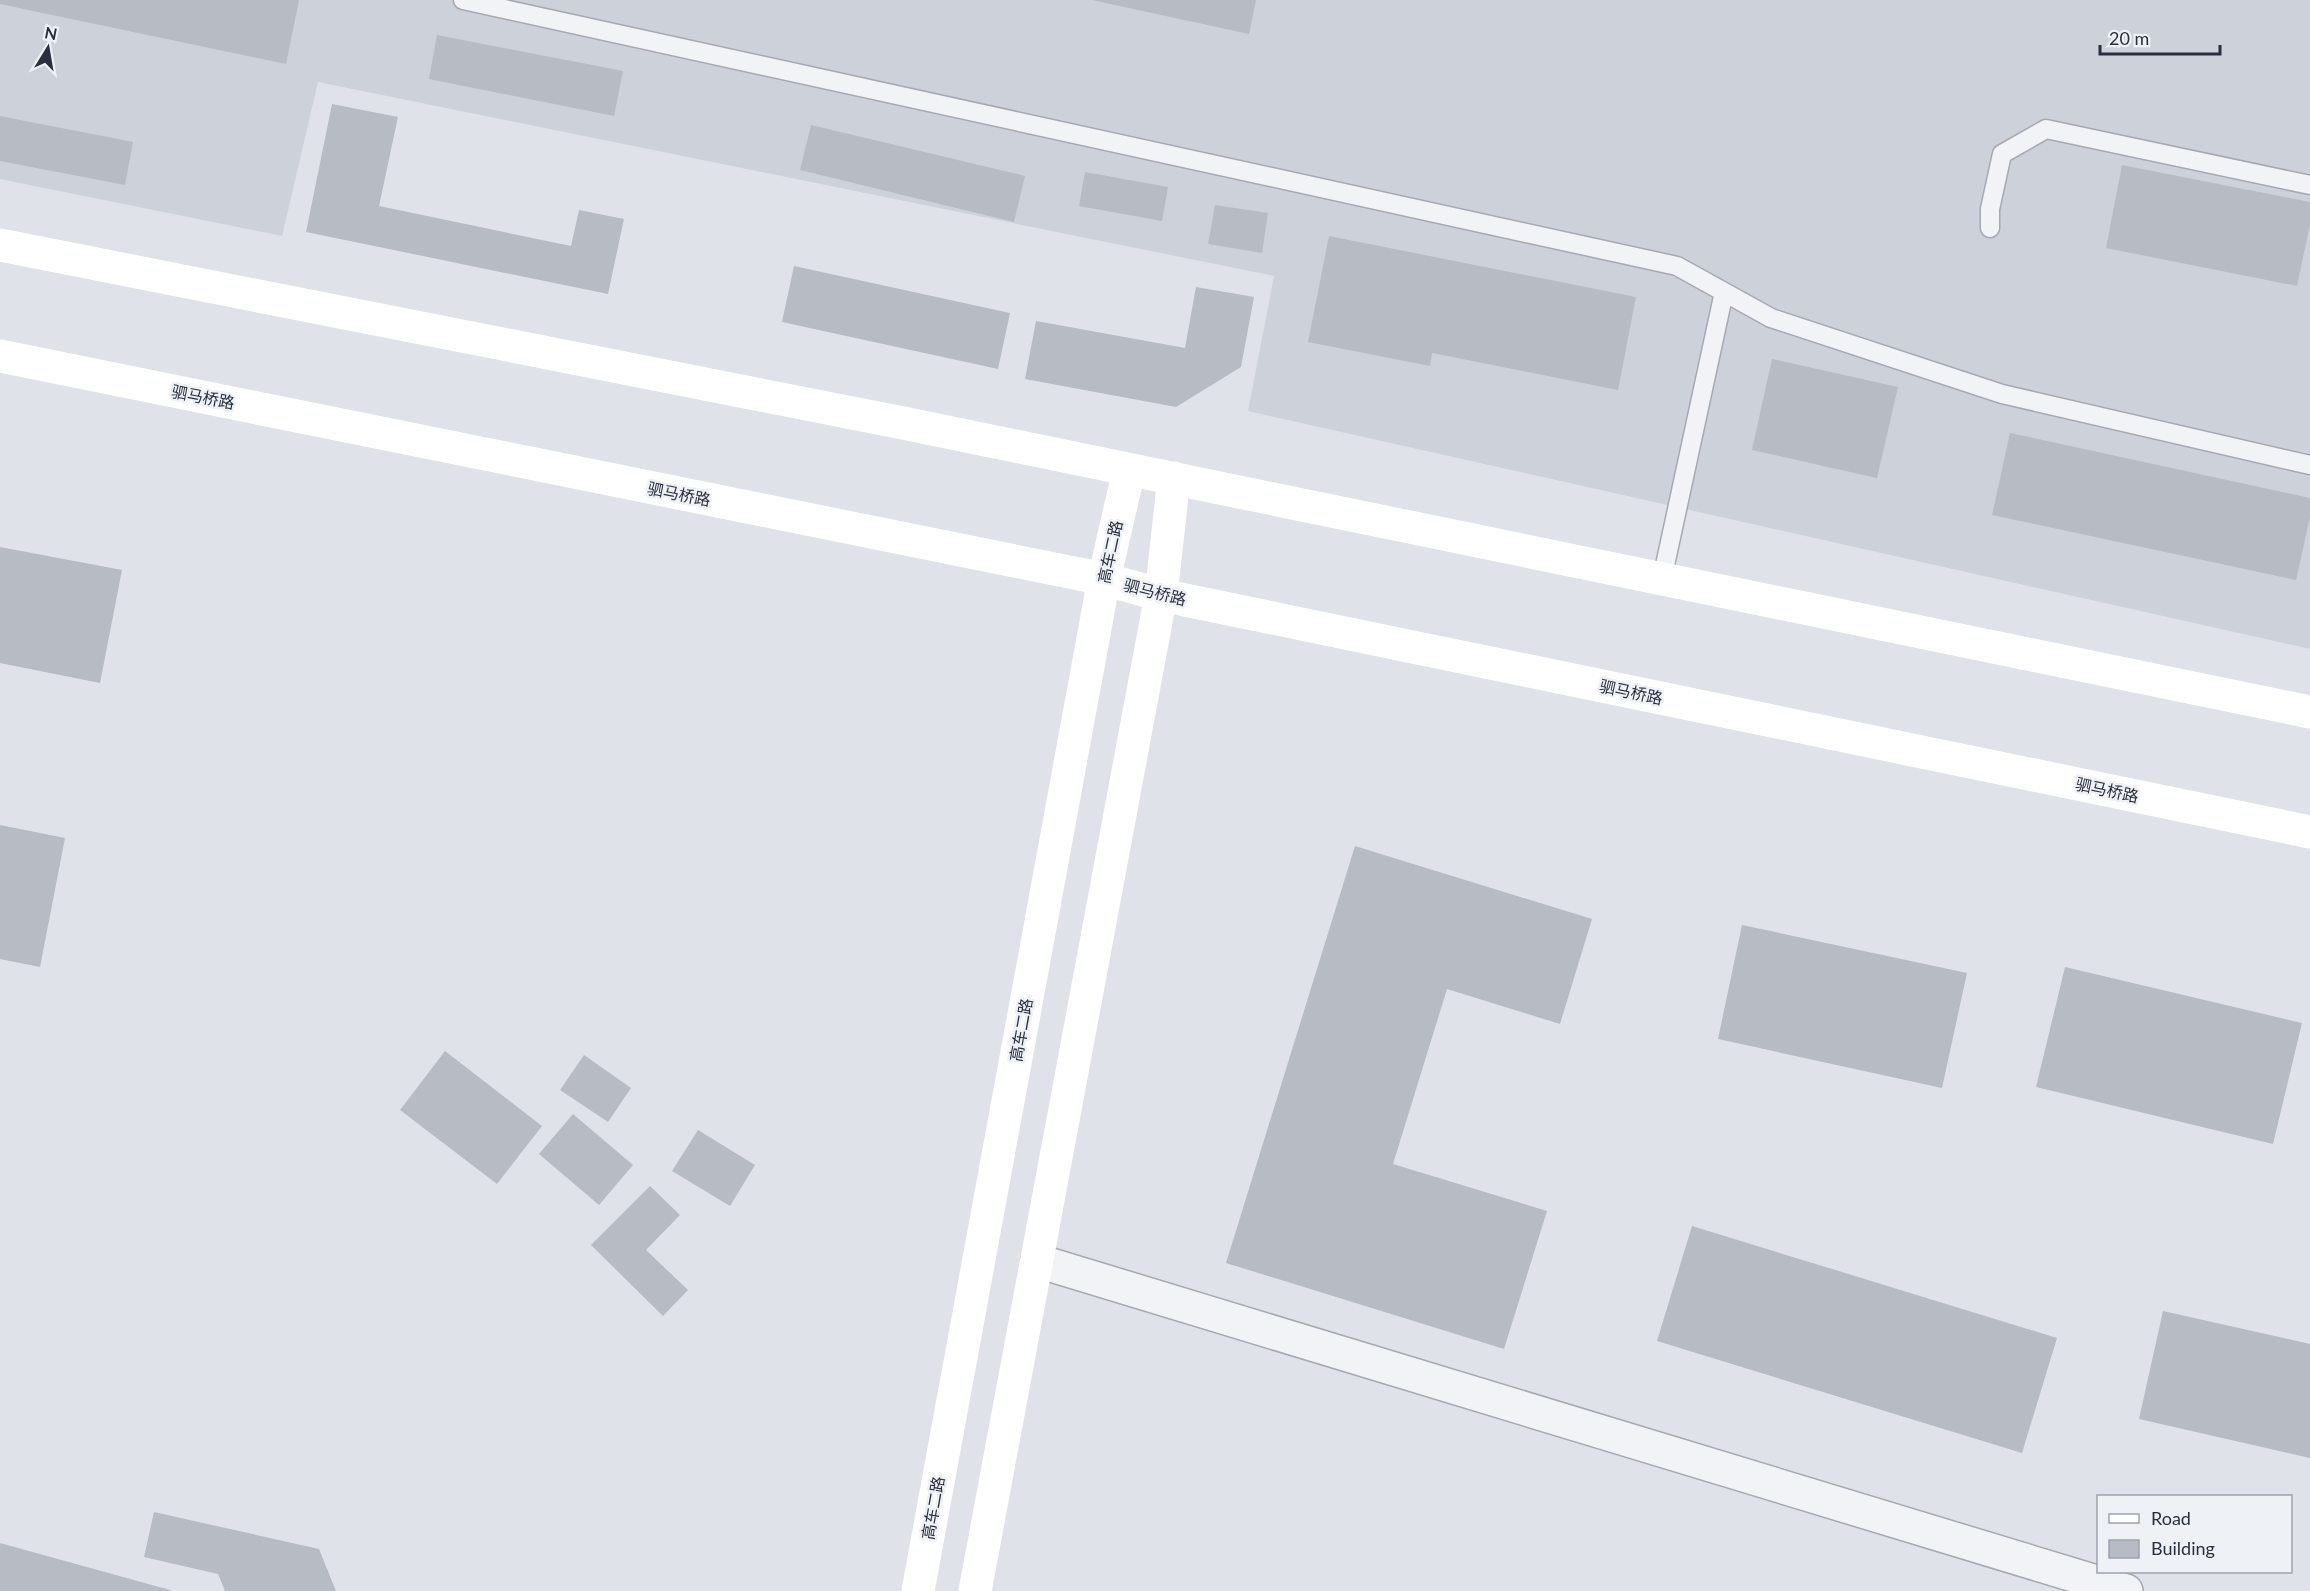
<svg xmlns="http://www.w3.org/2000/svg" width="2310" height="1591" viewBox="0 0 2310 1591" font-family="Lato,'Noto Sans SC',sans-serif">
	<style>
		.built { fill: #cdd1d9 }
		.building { fill: #b6bbc4 }
		.lines { fill: none; stroke-linecap: round; stroke-linejoin: round }
		.lane-casing { stroke: #a5a9b2; stroke-width: 21 }
		.street-casing { stroke: #a5a9b2; stroke-width: 36 }
		.lane { stroke: #f1f3f6; stroke-width: 18 }
		.street { stroke: #f1f3f6; stroke-width: 33 }
		.secondary { stroke: #fff; stroke-width: 33 }
		.labels { text-anchor: middle; stroke-width: 5; stroke-linejoin: round; paint-order: stroke }
		.street-label { font-size: 16px; fill: #292f3e; stroke: #eef1f5 }
	</style>
	<rect width="100%" height="100%" fill="#dfe2e8"/>
	<path class="built" d="M0 0H2310V649L1248 411 1274 276 318 82 282 236 0 179Z"/>
	<path class="building" d="M0 0H299L286 64 0 4Z
		M1092 0H1256L1249 34Z
		M437 35 623 71 614 116 429 79Z
		M332 104 398 117 379 206 571 246 579 210 624 219 608 294 306 232Z
		M0 116 133 142 125 185 0 161Z
		M811 125 1025 176 1014 222 800 170Z
		M2122 165 2310 202V224L2297 286 2106 248Z
		M1085 172 1168 187 1162 221 1079 206Z
		M1215 205 1268 213 1262 253 1208 244Z
		M1329 236 1636 297 1618 390 1432 353 1430 366 1308 342Z
		M794 266 1010 313 998 369 782 322Z
		M1196 287 1254 297 1241 367 1176 407 1025 379 1036 321 1185 348Z
		M1772 359 1898 387 1877 478 1752 450Z
		M2010 433 2310 498V517L2296 580 1992 515Z
		M0 547 122 570 100 683 0 663Z
		M0 825 65 838 40 967 0 959Z
		M1355 846 1592 919 1560 1024 1447 989 1393 1164 1547 1211 1504 1349 1226 1263Z
		M1742 925 1967 973 1942 1088 1718 1039Z
		M2065 967 2302 1023 2273 1144 2036 1087Z
		M445 1051 542 1126 497 1184 400 1110Z
		M584 1055 631 1088 608 1122 560 1090Z
		M573 1114 633 1165 599 1205 539 1154Z
		M698 1130 755 1165 730 1206 672 1171Z
		M650 1186 680 1215 646 1250 688 1290 663 1316 591 1245Z
		M1692 1226 2057 1338 2022 1453 1657 1341Z
		M2163 1311 2310 1344V1458L2139 1419Z
		M154 1512 319 1549 336 1591H225L218 1574 144 1557Z
		M0 1543 170 1590V1591H0Z"/>
	<g class="lines">
		<defs>
			<path id="lane" d="M463 0 1677 266 1771 318 2002 394 2310 465
				M1990 228V209L2002 154 2046 129 2310 185
				M1662 579 1724 292"/>
			<path id="street" d="M1038 1261 2126 1591"/>
		</defs>
		<use href="#lane" class="lane-casing"/>
		<use href="#street" class="street-casing"/>
		<use href="#lane" class="lane"/>
		<use href="#street" class="street"/>
		<path class="secondary" d="M0 245 908 424 2310 712
			M0 356 1104 579 1161 595 2310 832
			M918 1591 1104 579 1129 470
			M975 1591 1161 595 1174 478"/>
	</g>
	<g class="labels">
		<g class="street-label">
			<text transform="translate(203 397) rotate(11)" y="6">驷马桥路</text>
			<text transform="translate(679 494) rotate(11)" y="6">驷马桥路</text>
			<text transform="translate(1110 552) rotate(-78)" y="6">高车二路</text>
			<text transform="translate(1155 592) rotate(14)" y="6">驷马桥路</text>
			<text transform="translate(1631 692) rotate(12)" y="6">驷马桥路</text>
			<text transform="translate(2107 790) rotate(12)" y="6">驷马桥路</text>
			<text transform="translate(1021 1030) rotate(-80)" y="6">高车二路</text>
			<text transform="translate(933 1508) rotate(-80)" y="6">高车二路</text>
		</g>
	</g>
	<rect x="2097" y="1495" width="195" height="78" fill="#eef1f5" stroke="#9fa3ac" stroke-width="1.5"/>
	<rect x="2109" y="1514" width="30" height="9" fill="#ffffff" stroke="#9fa3ac" stroke-width="1.5"/>
	<text x="2151" y="1525" font-size="18" fill="#292f3e">Road</text>
	<rect x="2109" y="1540" width="30" height="18" fill="#b6bbc4" stroke="#9fa3ac" stroke-width="1.5"/>
	<text x="2151" y="1555" font-size="18" fill="#292f3e">Building</text>
	<g transform="translate(48 48) rotate(11)" stroke="#eef1f5" stroke-width="4.5" paint-order="stroke">
	<path d="M0-4.5L10 22L0 15L-10 22Z" fill="#292f3e"/>
	<text y="-9" font-size="16" font-weight="bold" text-anchor="middle" fill="#292f3e">N</text>
	</g>
	<path d="M2100 45v9h120v-9" fill="none" stroke="#292f3e" stroke-width="3"/>
	<text x="2109" y="45" font-size="18" fill="#292f3e" stroke="#eef1f5" stroke-width="4.5" paint-order="stroke">20 m</text>
</svg>
